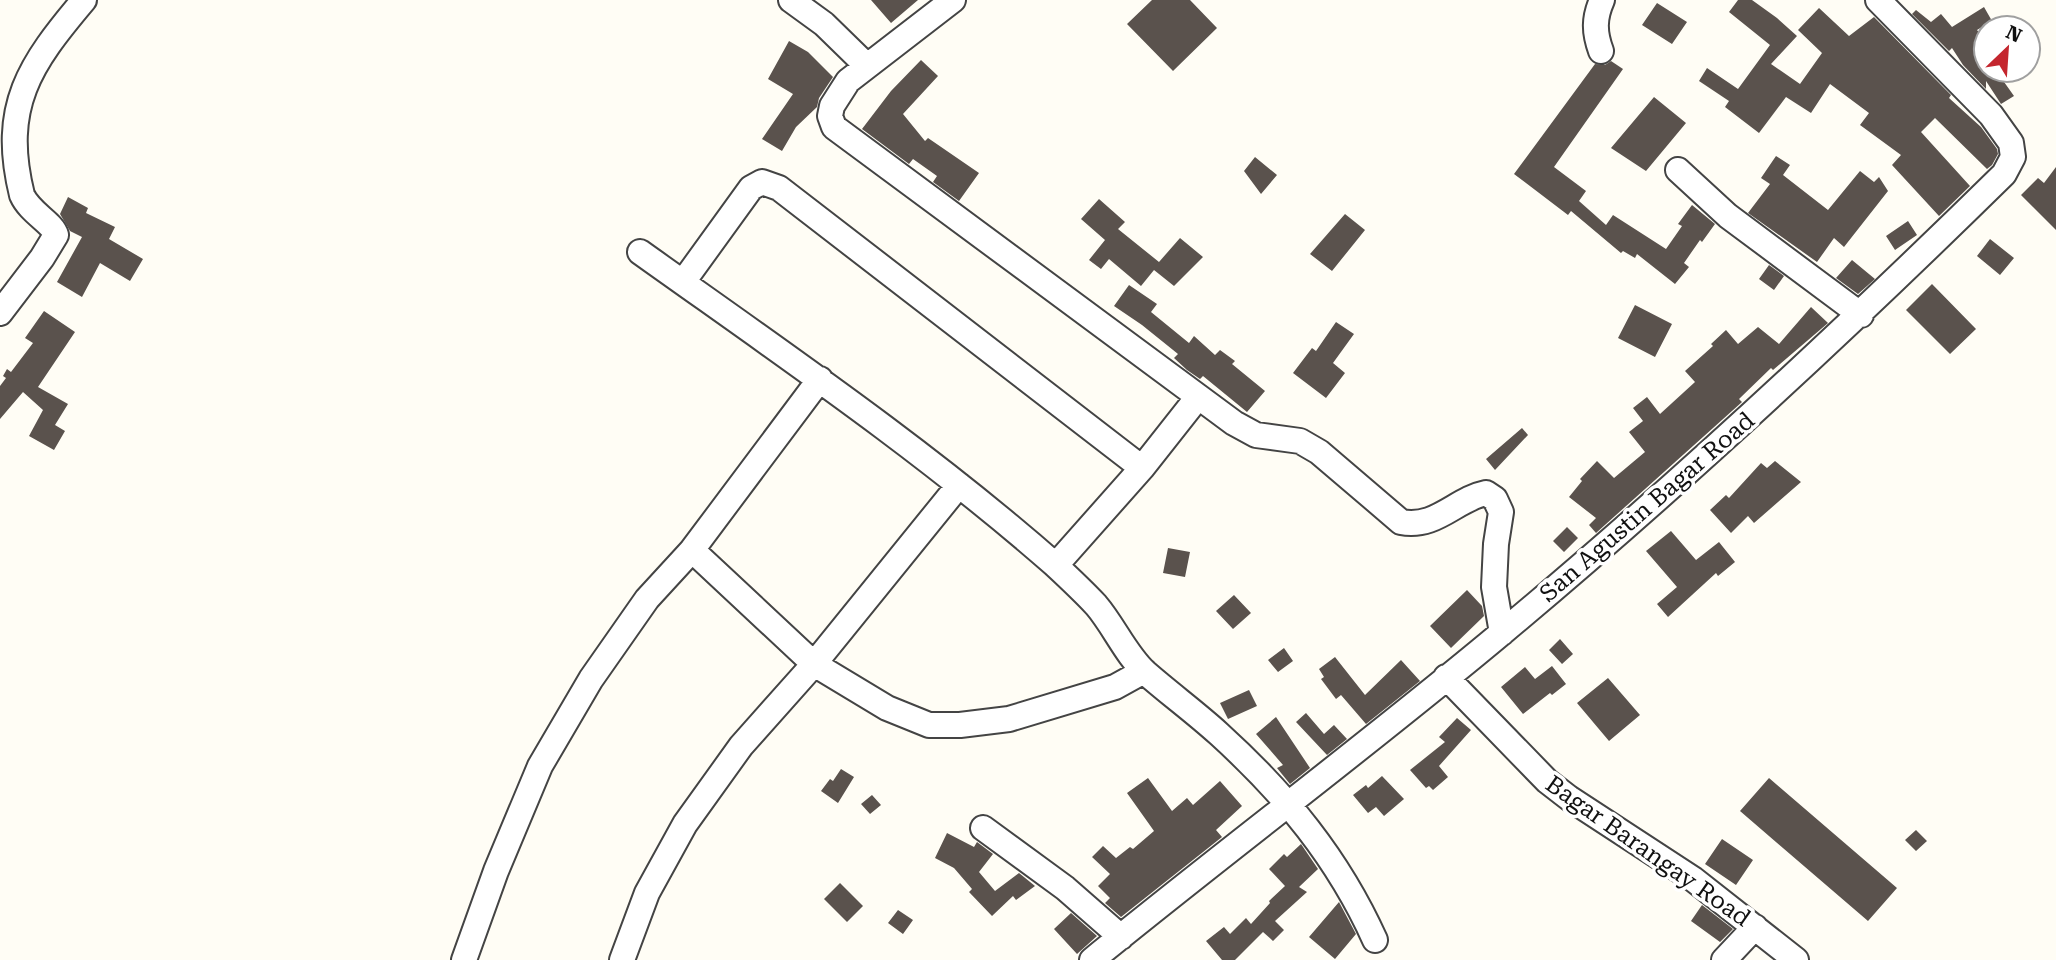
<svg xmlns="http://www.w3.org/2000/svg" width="2056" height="960" viewBox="0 0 2056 960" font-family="'Roboto Serif',serif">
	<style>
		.building { fill: #5a524d }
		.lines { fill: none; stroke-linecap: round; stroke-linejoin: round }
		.minor-casing { stroke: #444; stroke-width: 28 }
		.minor { stroke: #fff; stroke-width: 24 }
		.labels { text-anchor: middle; stroke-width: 7; stroke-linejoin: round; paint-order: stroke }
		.street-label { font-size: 24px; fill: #111; stroke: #fff }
	</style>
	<rect width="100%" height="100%" fill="#fffdf5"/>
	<path class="building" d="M871 0H918L891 23Z
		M1152 0H1190L1217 28 1173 71 1127 24Z
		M1738 0H1752L1777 18 1797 36 1771 64 1800 84 1822 53 1798 30 1819 8 1849 36 1874 17 1951 95 1949 98 1981 127 1997 149 1998 154 1992 165 1987 169 1935 118 1921 132 1970 186 1939 216 1892 165 1901 155 1860 125 1869 113 1830 84 1811 113 1786 97 1759 133 1725 107 1729 101 1699 81 1707 68 1738 89 1770 45 1729 12Z
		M1657 3 1687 22 1672 44 1642 25Z
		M1984 7 1992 21 1977 30 1986 41V70H2000L1997 72 2014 96 2001 104 1986 81V89L1963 65 1952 48 1949 51 1912 14 1916 10 1931 22 1941 14 1952 27Z
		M789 41 808 52 833 77 819 98 817 107 796 127 782 151 762 139 793 94 768 79Z
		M921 60 938 76 903 114 925 141 928 138 979 173 959 201 933 182 937 176 913 159 909 164 862 129 891 91Z
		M1611 61 1623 69 1554 167 1586 191 1579 201 1606 225 1613 215 1666 249 1682 226 1678 224 1692 205 1715 224 1702 242 1700 240 1684 263 1689 267 1675 284 1637 254 1635 258 1623 251 1621 253 1571 211 1568 215 1514 174 1595 64 1605 65Z
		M1654 97 1686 123 1646 171 1611 148Z
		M1776 156 1790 165 1783 175 1828 210 1860 171 1874 182 1879 177 1888 191 1844 247 1834 238 1817 262 1748 213 1770 184 1761 178Z
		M1255 157 1277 175 1261 194 1244 171Z
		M2056 167V230L2021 195 2038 178 2044 183Z
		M68 197 88 208 86 213 115 227 109 239 143 259 130 281 100 263 82 297 57 282 82 237 70 231 60 214Z
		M1099 199 1125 222 1118 229 1159 262 1180 238 1203 257 1174 286 1154 270 1141 286 1109 259 1101 269 1089 260 1105 240 1081 219Z
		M1345 214 1365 230 1332 271 1310 254Z
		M1908 221 1917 235 1895 250 1886 236Z
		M1990 239 2014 258 2000 275 1977 256Z
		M1852 260 1875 279 1858 294 1836 278Z
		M1769 265 1784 276 1774 290 1759 279Z
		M1932 284 1976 329 1950 354 1906 310Z
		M1129 285 1157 304 1151 312 1189 343 1194 336 1215 355 1220 350 1235 361 1232 364 1265 391 1247 412 1203 376 1200 379 1187 370 1174 358 1178 354 1142 325 1114 306Z
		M1635 305 1672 324 1655 357 1618 338Z
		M1811 307 1828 323 1773 370 1771 368 1739 399 1742 402 1596 533 1589 525 1596 518 1569 497 1582 481 1580 479 1597 461 1614 478 1645 452 1629 432 1643 421 1633 408 1647 397 1660 414 1695 382 1685 371 1713 346 1711 344 1726 330 1738 344 1758 327 1779 344Z
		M44 311 75 332 38 387 68 404 55 425 65 431 54 450 29 436 43 410 23 392 0 419V386L6 378 3 376 7 369 11 372 33 343 25 338Z
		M1336 322 1354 334 1333 363 1345 373 1326 398 1293 373 1312 348 1316 351Z
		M1522 428 1528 435 1495 470 1486 459Z
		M1775 461 1801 482 1754 523 1748 516 1731 533 1710 510 1726 495 1729 498 1761 463 1767 468Z
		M1567 527 1578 538 1564 552 1553 541Z
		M1671 531 1696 560 1719 542 1735 562 1718 576 1716 573 1668 617 1657 604 1677 587 1646 551Z
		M1168 548 1190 552 1185 577 1163 573Z
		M1467 590 1482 606 1484 616 1451 648 1430 626Z
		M1234 595 1251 613 1233 629 1216 611Z
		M1560 639 1573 654 1562 664 1549 650Z
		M1284 648 1293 661 1278 672 1268 660Z
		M1335 657 1365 695 1401 660 1420 681 1366 724 1341 695 1336 699 1321 679 1324 677 1319 669Z
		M1552 666 1566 684 1552 695 1550 693 1523 714 1501 687 1525 667 1535 679Z
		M1608 678 1640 715 1609 741 1577 703Z
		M1249 690 1257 706 1228 719 1220 703Z
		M1306 713 1324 734 1334 725 1347 739 1327 755 1296 722Z
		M1276 717 1310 768 1290 784 1277 768 1283 765 1256 734Z
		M1457 718 1471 730 1439 766 1448 777 1433 790 1429 786 1426 788 1410 770 1445 742 1439 737Z
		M841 769 854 777 838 803 821 791 830 779 833 781Z
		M1382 776 1404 799 1384 816 1376 807 1368 813 1353 795 1366 785 1368 788Z
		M1148 778 1172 811 1187 798 1193 805 1220 781 1242 806 1216 830 1222 837 1121 917 1105 903 1110 898 1098 886 1110 874 1092 857 1103 846 1116 858 1130 847 1133 849 1154 831 1127 793Z
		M1769 778 1897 888 1868 921 1740 811Z
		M872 795 881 805 870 814 861 804Z
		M1916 830 1927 841 1916 851 1905 840Z
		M947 833 974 847 977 842 993 854 979 872 995 891 1019 873 1035 886 1016 900 1013 896 992 916 969 892 972 889 954 868 935 858Z
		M1722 839 1753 860 1736 885 1705 864Z
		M1301 844 1318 869 1299 887 1307 892 1275 921 1284 930 1273 941 1263 932 1235 960H1222L1206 941 1224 927 1230 934 1246 918 1251 924 1270 903 1269 901 1285 886 1269 869 1284 854 1287 857Z
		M840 883 863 906 847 922 824 899Z
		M1339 902 1356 934 1335 959 1309 937Z
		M1702 905 1733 929 1720 942 1691 921Z
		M898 910 913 920 903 934 888 923Z
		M1071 913 1097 936 1077 954 1054 929Z"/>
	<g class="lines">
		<defs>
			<path id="minor" d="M791 0 824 24 866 65
				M953 0 848 81 832 106 830 116 834 127 1234 423 1256 435 1300 441 1319 452 1401 522C1436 529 1456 499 1486 493L1495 499 1501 512 1496 544 1494 587 1502 633
				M1601 51C1594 32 1594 18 1602 0
				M1678 170 1728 216 1861 315
				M640 252C780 352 924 450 1054 564 1068 577 1083 591 1096 605 1114 626 1126 655 1146 673 1170 694 1196 713 1219 734 1285 794 1338 858 1375 940
				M683 282 751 188 762 182 779 188 1142 468
				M0 313 42 258 56 235C53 223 30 213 22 195 0 106 30 64 84 0
				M692 550 814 664 887 708 929 725H960L1009 719 1115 687 1144 671
				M1056 565 1142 468 1198 397
				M1446 677 1547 781 1569 798 1693 879 1796 960
				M983 828 1065 888 1121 937
				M464 960 496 871 540 766 591 679 647 599 692 550 820 379
				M622 960 647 893 685 824 741 746 814 664 959 485
				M1092 960C1228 849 1369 744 1504 631 1679 485 1842 333 2004 174L2013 157 2011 143 1991 115 1878 0
				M1724 960 1755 927"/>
		</defs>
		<use href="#minor" class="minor-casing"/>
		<use href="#minor" class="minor"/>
	</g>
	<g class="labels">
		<g class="street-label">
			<text transform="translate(1647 507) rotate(-41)" y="8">San Agustin Bagar Road</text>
			<text transform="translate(1648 851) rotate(35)" y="8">Bagar Barangay Road</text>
		</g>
	</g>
	<g transform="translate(2007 49) rotate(25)"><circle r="33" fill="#ffffff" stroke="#a0a0a0" stroke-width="2"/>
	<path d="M0-5L12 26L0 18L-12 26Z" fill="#c4262e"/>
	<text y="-10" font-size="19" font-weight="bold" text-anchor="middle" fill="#111111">N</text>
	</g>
</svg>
